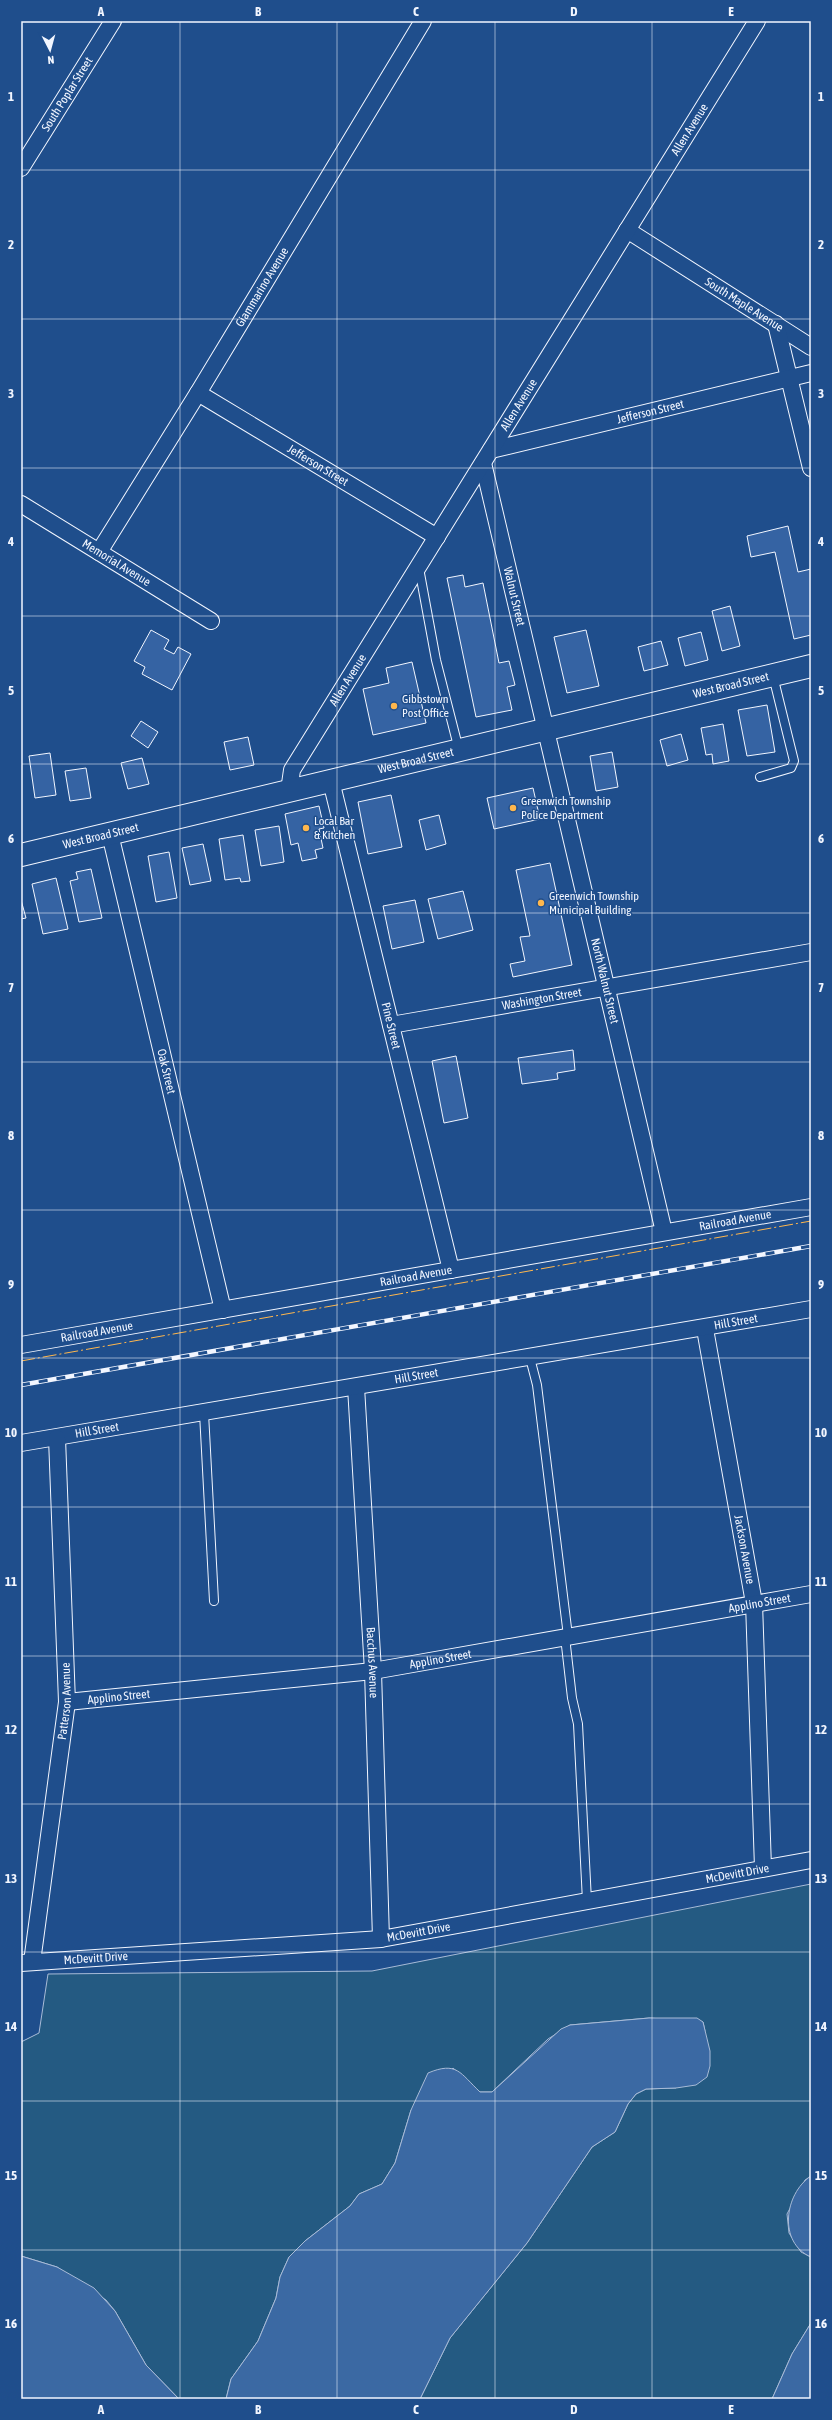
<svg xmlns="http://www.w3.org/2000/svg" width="832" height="2420" viewBox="0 0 832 2420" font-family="'Asap Condensed',sans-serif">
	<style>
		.green { fill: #245a82; stroke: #a8bbd7 }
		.water { fill: #3b69a3; stroke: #a8bbd7 }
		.building { fill: #3563a3; stroke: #f2f6ff }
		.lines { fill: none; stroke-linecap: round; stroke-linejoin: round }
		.lane-casing { stroke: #f2f6ff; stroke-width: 10 }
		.street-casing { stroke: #f2f6ff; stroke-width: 18 }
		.secondary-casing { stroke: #f2f6ff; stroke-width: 24 }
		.lane { stroke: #1f4e8c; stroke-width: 8 }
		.street { stroke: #1f4e8c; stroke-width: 16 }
		.secondary { stroke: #1f4e8c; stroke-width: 22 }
		.rail-casing { stroke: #f2f6ff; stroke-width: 4.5 }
		.rail { stroke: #1f4e8c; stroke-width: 3; stroke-dasharray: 9; stroke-linecap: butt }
		.power { stroke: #ffb74d; stroke-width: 1; stroke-dasharray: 14 3 2 3; stroke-linecap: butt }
		.grid { fill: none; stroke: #f2f6ff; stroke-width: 1; stroke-opacity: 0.55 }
		.poi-dot { fill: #ffb74d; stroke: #1f4e8c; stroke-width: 1.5 }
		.labels { text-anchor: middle; stroke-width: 3; stroke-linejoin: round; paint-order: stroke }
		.street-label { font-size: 12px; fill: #f2f6ff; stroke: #1f4e8c }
		.poi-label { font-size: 12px; fill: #f2f6ff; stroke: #1f4e8c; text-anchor: start }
		.neatline { fill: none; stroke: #f2f6ff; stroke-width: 1.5 }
		.grid-label { font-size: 13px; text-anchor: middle; font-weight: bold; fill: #f2f6ff }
	</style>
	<rect width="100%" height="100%" fill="#1f4e8c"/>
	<path class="green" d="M811 1884V2176L805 2180 787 2214 789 2233 801 2252 811 2257V2323L792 2354 772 2399H420L450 2338 527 2243 592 2147 615 2132 628 2104 636 2094 646 2089 676 2088 705 2031 703 2022 649 2018 570 2025 548 2039 492 2092H480L453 2068 411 2110 395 2163 382 2184 359 2194 350 2206 305 2241 289 2257 280 2277 276 2298 258 2341 231 2379 226 2399H179L146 2365 115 2311 106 2300 57 2267 21 2256V2042L39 2033 48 1974 372 1971Z"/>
	<path class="water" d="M649 2018H697L703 2022 710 2051V2066L707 2077 696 2085 676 2088 646 2089 636 2094 628 2104 615 2132 592 2147 527 2243 450 2338 420 2399H226L231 2379 258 2341 276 2298 280 2277 289 2257 305 2241 350 2206 359 2194 382 2184 395 2163 411 2110 428 2073C457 2061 460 2073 480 2092H492L561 2029 570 2025Z
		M811 2176V2257C778 2243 784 2194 811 2176Z
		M21 2256 57 2267 94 2288 115 2311 146 2365 179 2399H21Z
		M811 2323V2399H772L792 2354Z"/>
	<path class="building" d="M788 526 798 572 811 569V635L794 639 775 552 751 557 747 536Z
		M463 575 465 587 483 583 499 663 509 661 515 685 507 687 512 710 476 717 447 578Z
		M730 606 740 646 722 651 712 611Z
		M151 630 169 640 164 649 174 654 178 647 191 654 172 690 142 674 145 667 134 661Z
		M586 630 599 686 567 693 554 637Z
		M701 632 708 660 685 666 678 638Z
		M661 641 668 665 644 671 638 647Z
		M412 662 426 723 373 735 363 689 389 683 386 668Z
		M767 705 775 752 747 756 738 710Z
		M141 721 158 732 148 748 131 736Z
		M723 724 729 761 713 764 712 754 706 755 701 728Z
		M681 734 688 760 667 766 660 740Z
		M248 737 254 765 230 770 224 742Z
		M612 752 618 787 596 791 590 756Z
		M50 753 56 795 35 798 29 756Z
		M142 758 149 784 128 789 121 763Z
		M86 768 91 798 70 801 65 771Z
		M533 788 540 819 494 829 487 798Z
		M391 795 402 847 368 854 358 802Z
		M319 806 324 828 319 829 323 848 315 850 317 858 302 861 298 843 291 845 285 814Z
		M439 815 446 844 426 850 419 820Z
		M279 826 284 862 261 866 255 830Z
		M243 835 250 881 241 882 240 878 225 880 219 839Z
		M203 844 211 881 190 885 182 848Z
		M169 852 177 898 156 902 148 856Z
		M550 863 572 965 513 977 510 964 525 961 520 937 530 936 516 870Z
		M91 869 102 918 79 922 70 881 78 879 76 872Z
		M56 878 68 929 43 934 32 884Z
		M463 891 473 930 438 939 428 899Z
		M21 900 26 918 21 919Z
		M415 900 424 942 392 949 383 906Z
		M573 1050 575 1070 557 1073 558 1079 522 1084 518 1058Z
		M456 1056 468 1118 444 1123 432 1061Z"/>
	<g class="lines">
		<defs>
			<path id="lane" d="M419 568 436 660 459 750
				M760 777 791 768 794 761 773 676
				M530 1358 537 1385 568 1636
				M204 1413 214 1601
				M565 1637 572 1698 578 1724 587 1901"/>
			<g id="street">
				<path id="s1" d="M21 168 113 21"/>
				<path id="s2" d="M627 230 811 347"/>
				<path d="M776 324 811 468"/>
				<path id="s3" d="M198 393 437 537"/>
				<path id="s4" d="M491 450 811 373"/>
				<path id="s5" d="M483 463 664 1232"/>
				<path id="s6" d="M21 504 211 621"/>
				<path id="s7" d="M99 552 198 393 423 21"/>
				<path id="s8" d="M331 781 451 1270"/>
				<path id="s9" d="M289 791 292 770 757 21"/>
				<path id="s10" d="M110 834 223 1310"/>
				<path id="s11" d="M391 1025 811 952"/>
				<path id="s12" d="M705 1329 754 1603 763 1868"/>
				<path id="s13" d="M21 1345 811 1207"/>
				<path id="s14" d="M356 1387 373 1671 381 1939"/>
				<path id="s15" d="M21 1443 811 1309"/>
				<path id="s16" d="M67 1702 373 1671 811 1594"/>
				<path id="s17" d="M32 1962 67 1702 57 1438"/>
				<path id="s18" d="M21 1963 381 1939 811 1860"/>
			</g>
			<g id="secondary">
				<path id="s19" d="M21 855 811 666"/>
			</g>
		</defs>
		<use href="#lane" class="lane-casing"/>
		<use href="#street" class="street-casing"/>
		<use href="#secondary" class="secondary-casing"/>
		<use href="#lane" class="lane"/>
		<use href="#street" class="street"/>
		<use href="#secondary" class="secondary"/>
		<defs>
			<path id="rail" d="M21 1385 811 1246"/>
		</defs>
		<use href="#rail" class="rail-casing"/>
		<use href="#rail" class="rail"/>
		<path class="power" d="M21 1361 811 1221"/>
	</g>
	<path class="grid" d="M180 21V2399M337 21V2399M495 21V2399M652 21V2399M21 170H811M21 319H811M21 468H811M21 616H811M21 764H811M21 913H811M21 1062H811M21 1210H811M21 1358H811M21 1507H811M21 1656H811M21 1804H811M21 1952H811M21 2101H811M21 2250H811"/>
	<g class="poi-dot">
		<circle cx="394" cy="706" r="4"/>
		<circle cx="513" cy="808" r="4"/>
		<circle cx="306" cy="828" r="4"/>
		<circle cx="541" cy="903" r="4"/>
	</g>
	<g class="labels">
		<g class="street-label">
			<text dy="4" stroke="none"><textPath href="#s1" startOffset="87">South Poplar Street</textPath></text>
			<text dy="4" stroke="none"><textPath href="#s9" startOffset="775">Allen Avenue</textPath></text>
			<text dy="4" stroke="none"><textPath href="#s7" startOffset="311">Giammarino Avenue</textPath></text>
			<text dy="4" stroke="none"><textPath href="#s2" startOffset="139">South Maple Avenue</textPath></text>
			<text dy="4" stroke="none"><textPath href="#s9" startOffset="451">Allen Avenue</textPath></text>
			<text dy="4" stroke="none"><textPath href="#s4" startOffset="164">Jefferson Street</textPath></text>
			<text dy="4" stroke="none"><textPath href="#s3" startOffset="140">Jefferson Street</textPath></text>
			<text dy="4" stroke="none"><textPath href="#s6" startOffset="112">Memorial Avenue</textPath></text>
			<text dy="4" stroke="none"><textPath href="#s5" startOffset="137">Walnut Street</textPath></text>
			<text dy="4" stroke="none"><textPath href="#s9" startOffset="127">Allen Avenue</textPath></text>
			<text dy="4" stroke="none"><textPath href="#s19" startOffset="730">West Broad Street</textPath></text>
			<text dy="4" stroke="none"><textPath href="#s19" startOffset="406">West Broad Street</textPath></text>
			<text dy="4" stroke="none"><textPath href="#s19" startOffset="82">West Broad Street</textPath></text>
			<text dy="4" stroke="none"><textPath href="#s5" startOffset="532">North Walnut Street</textPath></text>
			<text dy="4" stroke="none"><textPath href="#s11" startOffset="153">Washington Street</textPath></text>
			<text dy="4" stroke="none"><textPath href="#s8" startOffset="252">Pine Street</textPath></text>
			<text dy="4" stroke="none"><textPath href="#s10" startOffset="244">Oak Street</textPath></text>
			<text dy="4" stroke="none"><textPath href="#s13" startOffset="725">Railroad Avenue</textPath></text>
			<text dy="4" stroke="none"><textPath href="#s13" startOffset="401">Railroad Avenue</textPath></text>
			<text dy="4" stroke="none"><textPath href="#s15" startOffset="725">Hill Street</textPath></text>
			<text dy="4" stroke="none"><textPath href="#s13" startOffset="77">Railroad Avenue</textPath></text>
			<text dy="4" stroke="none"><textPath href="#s15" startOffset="401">Hill Street</textPath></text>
			<text dy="4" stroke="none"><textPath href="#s15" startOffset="77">Hill Street</textPath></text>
			<text dy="4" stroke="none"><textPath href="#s12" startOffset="224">Jackson Avenue</textPath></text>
			<text dy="4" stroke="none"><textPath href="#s16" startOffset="700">Applino Street</textPath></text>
			<text dy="4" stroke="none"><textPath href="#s16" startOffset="376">Applino Street</textPath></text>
			<text dy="4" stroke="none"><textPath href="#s14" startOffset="276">Bacchus Avenue</textPath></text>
			<text dy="4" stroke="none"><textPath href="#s16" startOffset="52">Applino Street</textPath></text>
			<text dy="4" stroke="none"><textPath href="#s17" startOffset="263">Patterson Avenue</textPath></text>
			<text dy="4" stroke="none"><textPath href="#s18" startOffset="723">McDevitt Drive</textPath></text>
			<text dy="4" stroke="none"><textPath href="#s18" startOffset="399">McDevitt Drive</textPath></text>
			<text dy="4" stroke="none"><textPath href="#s18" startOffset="75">McDevitt Drive</textPath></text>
		</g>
		<g class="poi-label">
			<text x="402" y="703">Gibbstown<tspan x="402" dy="14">Post Office</tspan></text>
			<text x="521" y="805">Greenwich Township<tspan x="521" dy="14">Police Department</tspan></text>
			<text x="314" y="825">Local Bar<tspan x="314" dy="14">&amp; Kitchen</tspan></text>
			<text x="549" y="900">Greenwich Township<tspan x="549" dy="14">Municipal Building</tspan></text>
		</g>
	</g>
	<rect width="832" height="2420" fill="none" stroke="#1f4e8c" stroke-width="44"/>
	<g transform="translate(50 50) rotate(174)" stroke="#1f4e8c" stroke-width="3" paint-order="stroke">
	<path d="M0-3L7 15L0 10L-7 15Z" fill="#f2f6ff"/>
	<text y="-6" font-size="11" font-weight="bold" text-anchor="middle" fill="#f2f6ff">N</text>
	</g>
	<rect x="22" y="22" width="788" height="2376" class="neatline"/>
	<g class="grid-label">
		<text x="101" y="16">A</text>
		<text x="258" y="16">B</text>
		<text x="416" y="16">C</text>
		<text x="574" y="16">D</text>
		<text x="731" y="16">E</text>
		<text x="11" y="101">1</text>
		<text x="821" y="101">1</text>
		<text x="11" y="249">2</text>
		<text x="821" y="249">2</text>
		<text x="11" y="398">3</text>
		<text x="821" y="398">3</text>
		<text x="11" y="546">4</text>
		<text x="821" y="546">4</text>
		<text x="11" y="695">5</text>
		<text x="821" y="695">5</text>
		<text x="11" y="843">6</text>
		<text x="821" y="843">6</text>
		<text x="11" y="992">7</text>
		<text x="821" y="992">7</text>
		<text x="11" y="1140">8</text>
		<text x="821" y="1140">8</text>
		<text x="11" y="1289">9</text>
		<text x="821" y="1289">9</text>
		<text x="11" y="1437">10</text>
		<text x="821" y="1437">10</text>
		<text x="11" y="1586">11</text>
		<text x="821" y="1586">11</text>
		<text x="11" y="1734">12</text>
		<text x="821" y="1734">12</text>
		<text x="11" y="1883">13</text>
		<text x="821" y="1883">13</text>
		<text x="11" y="2031">14</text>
		<text x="821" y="2031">14</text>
		<text x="11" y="2180">15</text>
		<text x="821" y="2180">15</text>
		<text x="11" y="2328">16</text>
		<text x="821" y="2328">16</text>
		<text x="101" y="2414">A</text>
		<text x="258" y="2414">B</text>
		<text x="416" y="2414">C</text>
		<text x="574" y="2414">D</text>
		<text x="731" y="2414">E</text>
	</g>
</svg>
